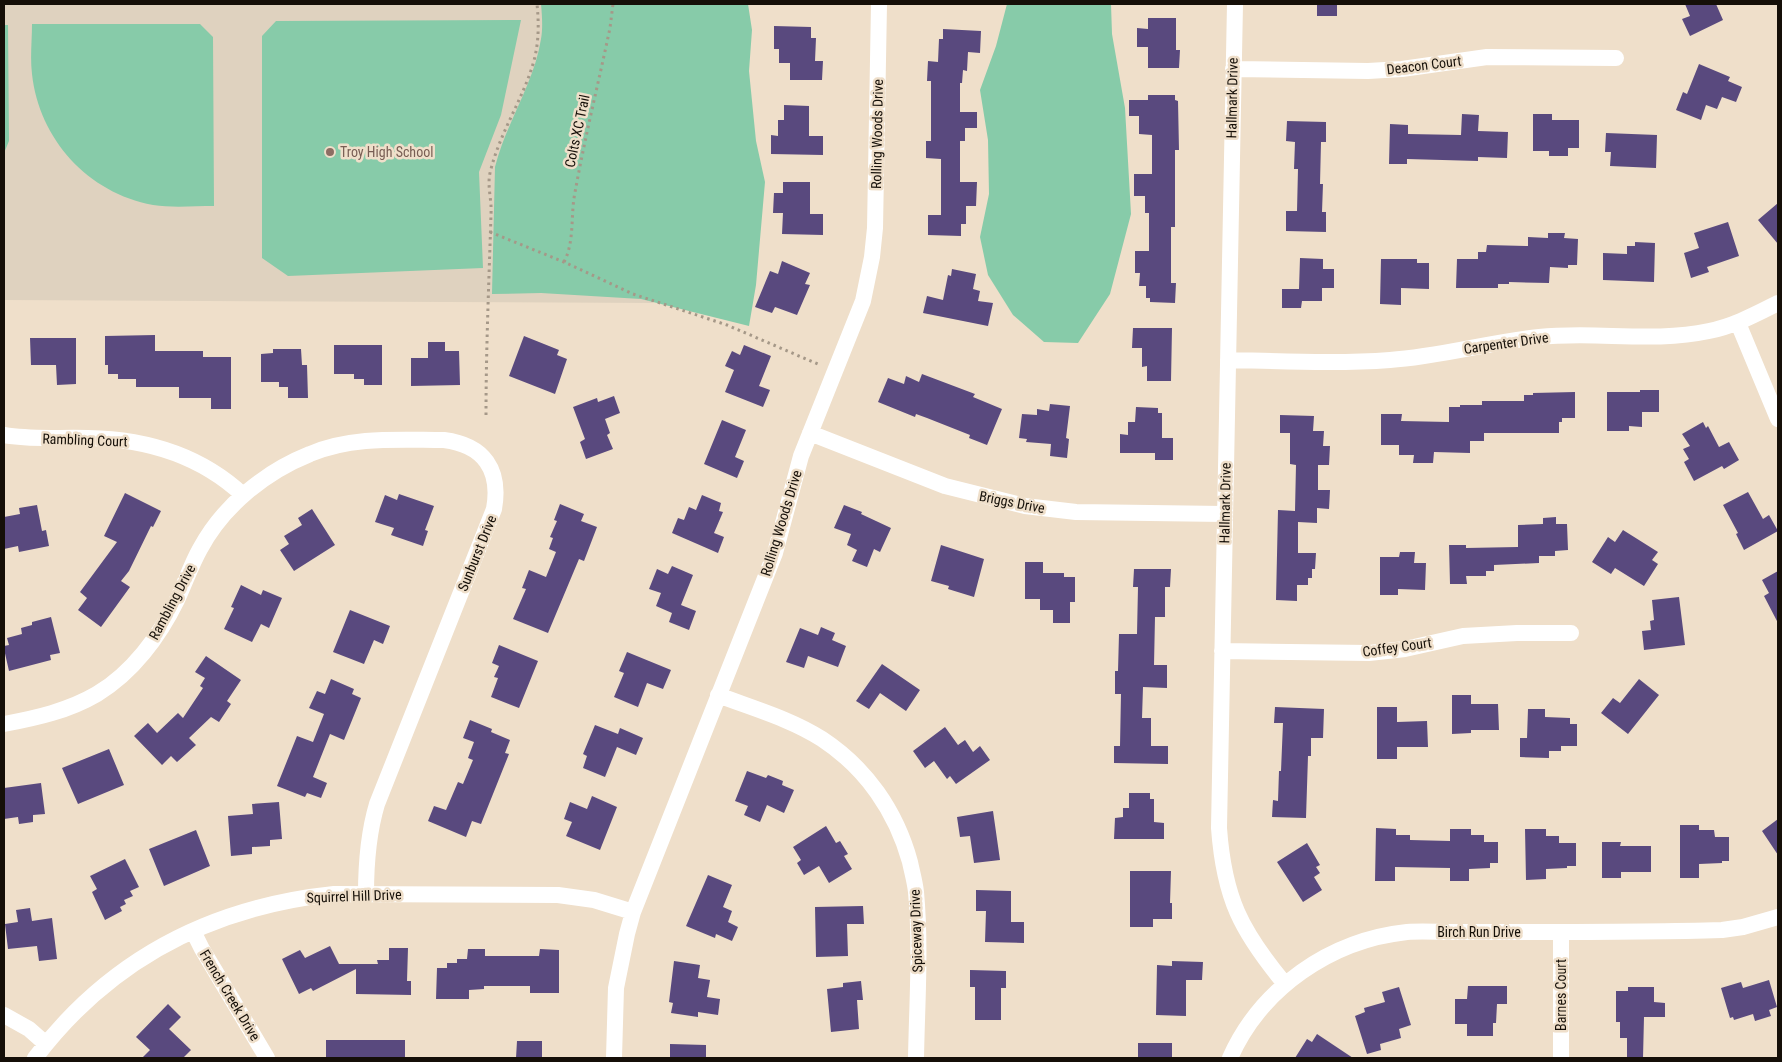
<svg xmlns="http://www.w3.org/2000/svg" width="1782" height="1062" viewBox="0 0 1782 1062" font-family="'Roboto Condensed',sans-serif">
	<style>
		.education { fill: #dfd2bf }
		.green { fill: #87cba9 }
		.building { fill: #59497e }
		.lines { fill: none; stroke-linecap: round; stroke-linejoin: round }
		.path { stroke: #a59888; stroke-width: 3; stroke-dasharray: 2.5 4; stroke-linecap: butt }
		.street { stroke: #fff; stroke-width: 16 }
		.education-dot { fill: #8d6e63; stroke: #efdfca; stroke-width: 2 }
		.labels { text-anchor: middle; stroke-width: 5; stroke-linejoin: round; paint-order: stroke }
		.street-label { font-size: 14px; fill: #150f08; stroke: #efdfca }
		.education-label { font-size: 14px; fill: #785e54; stroke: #efdfca; text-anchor: start }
	</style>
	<rect width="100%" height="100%" fill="#efdfca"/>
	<path class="education" d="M4 4H659L653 303 4 300Z"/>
	<path class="green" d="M541 4H748L752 30 749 71 756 141 765 182 756 285 749 326 641 299 541 293 492 294 495 167C506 123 534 84 541 39 543 28 542 15 541 4Z
		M1007 4H1111L1112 34 1125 108 1131 214 1110 294 1078 343 1044 342 1013 315 988 275 980 237 989 194 988 140 980 90 996 46Z
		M521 20 501 115 479 172 483 268 288 276 262 258V36L276 21Z
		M32 24H200L213 37 214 206C194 206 172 208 153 205 88 193 39 139 32 74 30 58 32 40 32 24Z
		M4 25H8L9 141 4 153Z"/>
	<path class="building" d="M1317 4H1337V16H1317Z
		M1685 4H1716L1723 20 1690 36 1682 19 1690 16Z
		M1148 18H1176V50H1180L1179 68H1148V47H1137V28L1148 29Z
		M774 26 811 27V38H816L815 61H823L822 80H790V63H779V49H774Z
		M943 29 981 31 980 53 968 52 967 71 963 70 962 83H960V112H977V128H965V141H960V182H977L976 206H966V224H961V236L928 235V215H941V159L926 158V141H931V81H927L928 61 938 62 939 39H943Z
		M1699 64 1730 77 1728 81 1742 87 1736 102 1722 97 1717 109 1706 105 1701 120 1676 110 1683 92 1687 94Z
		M1148 95H1175V100L1178 101 1179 150H1175V227H1171V283H1176L1175 303 1150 302V298H1146V286H1139L1140 273H1135V251H1149V213H1145V196H1134V174H1152V135L1139 134V116H1129V100H1148Z
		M784 105 809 106V136H823V155L771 154V135L778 136V120H784Z
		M1462 114 1479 115 1478 131 1508 132 1507 158 1478 157V161L1407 159V164H1389L1390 124 1408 125V134L1461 135Z
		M1533 114H1552V120H1579V148H1568V156H1549V151H1533Z
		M1287 121 1326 122V142H1321L1320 184H1323L1322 212H1326V232L1286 231V211H1297L1298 169H1294L1295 142 1286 141Z
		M1606 133 1657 135 1656 168 1610 166 1611 152H1605Z
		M783 182H810V214H823V235L782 234 783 213H773L774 193H783Z
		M1778 203V244L1758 220Z
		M1728 222 1739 256 1707 267 1709 272 1691 278 1684 253 1699 248 1694 233Z
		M1548 233H1565L1564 238 1578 239 1577 265H1568V268L1550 267 1549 283 1509 282V284H1498V288H1456L1457 259H1478V252H1486L1487 245 1528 246V237L1548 238Z
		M1635 242 1655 243 1654 282 1603 280V253L1627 254V246H1635Z
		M1300 258 1323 259V269H1334V288H1322V301H1302L1301 308H1282V289H1299Z
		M1381 259H1417V263H1429V289L1401 288V305L1380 304Z
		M782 261 810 273 805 284 810 285 797 315 775 307 772 313 755 307 770 271 778 274Z
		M952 269 976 274 973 289 980 291 978 301 993 303 988 326 923 313 927 296 943 300 948 275 951 276Z
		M1133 328H1172L1171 381H1147V366L1142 367V348H1132Z
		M155 335V351H203V357H231V409H211V398H179V387H136V379H118V374H108V365H105V336Z
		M524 336 559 350 557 355 567 359 555 394 509 376Z
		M30 338H76V384L57 385 56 365H31Z
		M428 342H445V351H459L460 385 411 386V358H428Z
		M334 345H382V385H364V379H354V374H334Z
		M744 345 771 356 759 386 770 390 763 407 725 392 734 370 725 366 732 351 740 355Z
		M273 349H301L302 365H307L308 398H288V387H279V382H261V354L273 353Z
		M922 374 975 394 973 397 1002 409 987 445 969 438 970 435 927 418 916 414 915 417 878 402 888 378 904 384 906 376 919 382Z
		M1640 390H1659V412H1642V427L1629 426V431H1607V392H1640Z
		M1575 392V418H1562V422H1559V433H1484V441H1470V453L1434 452 1433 463H1413L1414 455H1399V445H1381V414H1402L1401 421 1449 422V407H1460V405H1482V401H1524V395H1533V393Z
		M614 396 620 413 605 419 610 433 607 435 613 449 586 459 580 442 585 439 573 407 597 398 598 402Z
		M1050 404 1070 406 1066 438 1069 439 1067 458 1050 456 1051 444 1026 442 1027 439 1019 438 1022 414 1037 415V409L1049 411Z
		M1136 407 1158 408V413H1162V438H1173V460H1155V453H1120V434L1128 435V422H1135Z
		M1280 415 1314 416 1313 431H1324L1323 446H1330L1329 465H1318V490H1330L1329 509 1317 508V523L1298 522V553H1316L1315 569H1312V578H1308V585H1297V601L1276 600 1278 510 1295 511 1296 465 1290 464V433H1280Z
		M722 420 746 430 735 457 744 461 737 478 704 464Z
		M1703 422 1706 428 1708 426 1719 447 1729 442 1739 460 1724 469 1722 466 1694 481 1684 462 1689 459 1683 449 1690 446 1682 434Z
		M1748 492 1763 519 1769 515 1778 531 1744 550 1736 534 1738 533 1723 505Z
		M125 493 161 511 153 527 151 526 129 571 121 581 130 587 101 627 78 610 87 598 80 592 117 542 104 536Z
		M399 494 434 506 425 530 428 531 423 546 391 535 394 528 375 522 385 495 397 500Z
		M702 495 721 503 719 511 723 512 714 533 724 537 718 553 672 533 678 518 684 520 689 507 696 510Z
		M560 504 584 514 581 521 597 527 584 561 579 559 548 633 513 619 526 589 522 588 529 570 546 577 556 552 549 549 553 538 550 537 557 521 554 520Z
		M37 505 42 531 46 530 49 546 19 552 18 546 4 549V517L20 514 19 508Z
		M844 505 862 512 861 514 891 528 880 552 874 549 867 567 852 561 857 550 847 545 851 534 834 528Z
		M312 509 335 545 294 571 280 550 289 544 284 536 302 525 298 518Z
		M1556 517V524H1567L1568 550 1555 551V556H1539V563L1494 565V571H1486V576H1466L1467 584H1450L1449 545H1466V548L1518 547V525L1543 524V518Z
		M1623 530 1658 552 1652 560 1658 564 1644 586 1615 568 1611 574 1592 562 1608 537 1615 542Z
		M941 545 984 559 974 597 948 589 949 586 931 581Z
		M1400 552H1415L1414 563H1426L1425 590 1398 589V595H1380V557H1399Z
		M1025 562H1043V573H1064V577H1075V602H1070V623H1053V610H1040V599H1025Z
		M672 566 693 575 681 605 696 611 689 630 669 622 672 613 656 606 661 593 649 589 657 569 668 574Z
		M1134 569H1171L1170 587H1165V617H1155L1154 665H1167V688L1143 687 1142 718H1151V746H1168V764L1114 763V746H1120L1121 694H1115V671H1118L1119 634H1137L1138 587H1133Z
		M1778 571V623L1764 596 1769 593 1762 580Z
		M241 585 261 595 263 590 282 598 269 628 261 624 252 642 224 629 234 608 231 607Z
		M1679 597 1685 645 1644 650 1642 631 1651 630 1650 621 1654 620 1652 600Z
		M350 610 390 626 383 644 374 640 364 664 333 652Z
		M51 617 60 653 50 655 51 660 9 671 4 649V646L9 645 7 638 22 634 21 628 32 625V622Z
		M821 627 835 633 832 640 846 646 838 667 808 656 804 668 786 662 800 628 818 635Z
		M499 645 538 661 519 708 491 697 498 678 494 677 499 666 492 663Z
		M627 652 671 670 663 689 647 683 638 707 614 697 624 673 619 671Z
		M206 656 241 680 227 701 231 704 219 722 211 717 189 738 196 745 177 762 171 756 162 765 134 736 148 723 157 733 178 713 183 718 203 688 200 686 205 678 195 672Z
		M882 664 920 690 906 711 880 693 869 709 856 701Z
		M331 679 354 689 352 694 361 698 344 740 330 734 313 777 327 783 321 798 307 793 305 797 277 786 297 736 313 742 324 714 309 708 317 691 325 694Z
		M1639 679 1659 695 1628 734 1601 713 1613 698 1620 703Z
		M1452 695H1471V704H1498L1499 730H1471V733L1452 734Z
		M1275 707 1324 709 1323 738H1311V756H1308L1306 818 1272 817 1273 800 1278 801 1279 771H1281L1283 723H1274Z
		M1377 707H1397V722L1427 721 1428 747H1397V759H1377Z
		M1528 709H1545V717L1570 718V724H1577V746H1561V751H1549V758L1520 757V738H1527Z
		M470 720 492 729 491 732 510 740 505 753 509 754 481 824 472 821 466 837 428 821 434 806 446 810 458 782 463 784 473 760 468 758 474 742 463 738Z
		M595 725 618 734 620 728 643 738 636 755 617 747 605 777 583 768 587 756 583 754Z
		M945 727 958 745 965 740 973 752 980 746 990 760 956 784 950 776 947 779 934 761 925 768 913 751Z
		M109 749 124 785 78 804 62 768Z
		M747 771 766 778 768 775 783 781 782 785 794 790 784 813 767 805 760 822 744 815 748 806 735 801Z
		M41 783 45 814 33 815V822L19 824 18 817 4 819V788Z
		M1129 793H1150V799H1154V822L1164 823V839H1114L1115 818 1123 817V808H1129Z
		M592 796 617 807 600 850 566 836 572 822 564 819 570 802 587 809Z
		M279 802 282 839 270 840V846L252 847V854L231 856 228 816 253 814 252 804Z
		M993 811 1000 860 974 863 970 836 960 837 957 817Z
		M1778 819V855L1762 831Z
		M1680 825H1699V830H1714L1715 837H1729V861H1722V863L1699 864V878H1680Z
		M826 826 836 843 840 841 848 854 844 856 852 869 829 883 819 866 804 875 797 863 801 860 793 847Z
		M1376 828 1396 829V835H1410V840L1450 841V829H1471V835H1484V842H1498V863H1490V868L1469 869V881H1450V868L1395 867V881H1375Z
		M1525 829H1546V836H1559V843H1576V866H1567V868L1546 869V879L1526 880Z
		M196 830 210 866 164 886 149 849Z
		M1602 842H1621L1620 846H1651V872H1621V878H1602Z
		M1307 843 1320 865 1316 867 1320 873 1314 877 1322 890 1303 902 1277 862Z
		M125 859 139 887 130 891 133 896 124 900 126 904 120 907 122 911 105 920 92 892 97 889 90 876Z
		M1130 871H1171L1170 903H1172V919H1153V927H1130Z
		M708 875 732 885 723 907 732 911 728 922 738 927 732 941 716 934 715 938 686 926Z
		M976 890 1011 891V922H1024V943L985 942 986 911H976Z
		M863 906 864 924H847L848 956 816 957 815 907Z
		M30 908 32 921 52 918 57 959 39 961 37 946 8 949 5 924 18 922 16 910Z
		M330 946 339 964H378L377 960H389V948H408L407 981H411V995L356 994V969L313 991 311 988 299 994 282 959 300 950 305 958Z
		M468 949H485V956H539L540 949 559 950V993H530V986H484V989L469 990V999H436L437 968H447V963H457V959H467Z
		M674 961 700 965 698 978 710 980 707 997 720 999 718 1015 698 1012V1017L671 1013 673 1003 669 1002Z
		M1172 961 1203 962 1202 980H1186V1016L1156 1015 1157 965 1172 966Z
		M970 970 1006 971V988H1001V1020H975V987H970Z
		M1769 980 1777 1007 1769 1010 1771 1016 1755 1021 1753 1014 1734 1020 1733 1017 1730 1018 1721 988 1741 982 1743 988Z
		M861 981 863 1000H857L859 1029 831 1032 827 989 843 987V983Z
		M1468 986H1507V1004H1497L1496 1023H1493V1036H1467V1024H1455V999H1467Z
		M1399 987 1411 1025 1399 1029 1401 1038 1380 1044 1381 1050 1367 1054 1355 1016 1365 1012 1364 1008 1385 1002 1382 992Z
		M1628 987H1654V1002L1665 1003V1017H1644L1643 1058H1627V1038H1620V1022H1616V991H1628Z
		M168 1004 181 1017 169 1029 191 1050 183 1058H142L150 1050 136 1037Z
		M1317 1034 1353 1058H1295L1307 1039 1312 1042Z
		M326 1040H405V1058H326Z
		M517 1041H542V1058H516Z
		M1138 1043H1172V1058H1138Z
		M670 1044 706 1045V1058H670Z"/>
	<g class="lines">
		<path class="path" d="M490 232 564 262 633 294 727 325 820 365
			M564 262C574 243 571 219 574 198 584 141 598 85 610 28L613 4
			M486 415C486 348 489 281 491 214 492 200 487 187 490 173 499 134 522 101 533 64 539 44 539 24 537 4"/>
		<path class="street" d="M1235 4 1219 828C1224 898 1241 931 1285 984
			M1233 69 1368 71 1402 69 1487 57 1616 58
			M1738 323 1778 419
			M1228 360C1281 361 1336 364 1390 360 1440 357 1489 342 1539 337 1596 331 1653 343 1709 331 1734 326 1756 314 1778 303
			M810 433 945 486 1025 506 1076 512 1224 514
			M4 435C32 440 60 437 88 438 146 439 200 455 243 495
			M1222 651 1369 653 1405 649 1463 636 1517 633H1571
			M718 695C752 708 791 719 822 739 866 768 896 811 910 862 912 872 915 882 916 892 921 947 917 1003 916 1058
			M4 724C36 718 68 711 97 694 132 673 159 637 177 600 185 583 191 565 200 549 223 506 265 472 310 454 352 436 399 440 444 440 484 445 501 470 494 509L377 804C368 834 366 862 366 894
			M193 931 202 949 267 1058
			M1561 932V1058
			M4 1015 29 1029 46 1044
			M35 1058C110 959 210 907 334 894L558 895 594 900 633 912
			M614 1058 616 988 627 934 633 912 775 553 801 456 863 301 872 257 875 228 879 4
			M1230 1058C1261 988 1331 940 1407 932 1422 931 1437 932 1452 932 1478 932 1503 932 1528 932 1593 932 1658 932 1722 930L1743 927 1778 917"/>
	</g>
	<circle class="education-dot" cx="330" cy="152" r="5"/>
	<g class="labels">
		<g class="street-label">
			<text transform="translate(1424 65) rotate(-7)" y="5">Deacon Court</text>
			<text transform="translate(1232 98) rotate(-89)" y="5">Hallmark Drive</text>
			<text transform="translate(577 131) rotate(-78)" y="5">Colts XC Trail</text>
			<text transform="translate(877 134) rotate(-89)" y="5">Rolling Woods Drive</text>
			<text transform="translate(1506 343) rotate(-8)" y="5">Carpenter Drive</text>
			<text transform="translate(85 440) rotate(2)" y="5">Rambling Court</text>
			<text transform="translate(1012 502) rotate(11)" y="5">Briggs Drive</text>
			<text transform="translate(1225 503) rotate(-89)" y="5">Hallmark Drive</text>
			<text transform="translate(781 523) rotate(-73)" y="5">Rolling Woods Drive</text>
			<text transform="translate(477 553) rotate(-68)" y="5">Sunburst Drive</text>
			<text transform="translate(172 602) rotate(-62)" y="5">Rambling Drive</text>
			<text transform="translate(1397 647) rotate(-8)" y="5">Coffey Court</text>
			<text transform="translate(354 896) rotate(-2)" y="5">Squirrel Hill Drive</text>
			<text transform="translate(916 931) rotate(-92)" y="5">Spiceway Drive</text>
			<text x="1479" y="937">Birch Run Drive</text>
			<text transform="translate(230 995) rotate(59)" y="5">French Creek Drive</text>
			<text transform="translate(1561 995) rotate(-90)" y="5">Barnes Court</text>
		</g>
		<g class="education-label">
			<text x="340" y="157">Troy High School</text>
		</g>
	</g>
	<rect width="1782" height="1062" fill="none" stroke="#150f08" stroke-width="10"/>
</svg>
